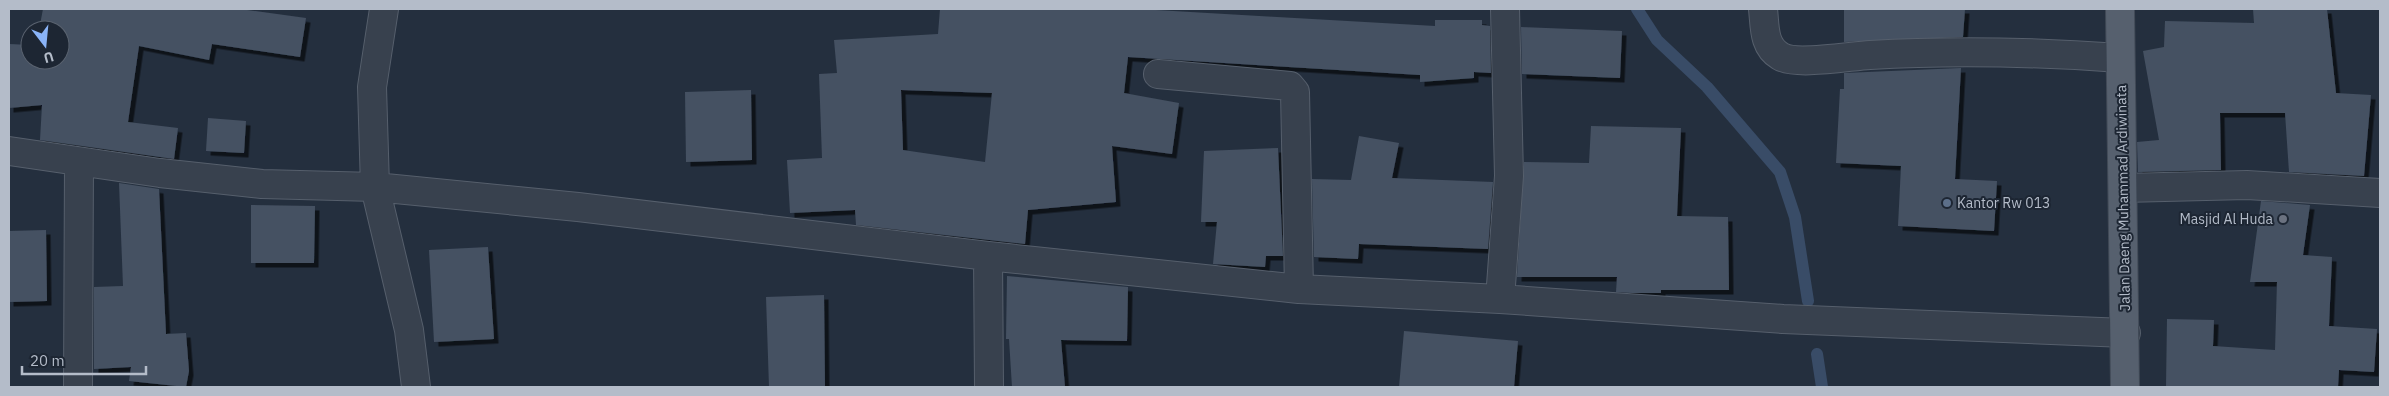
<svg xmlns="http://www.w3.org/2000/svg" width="2389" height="396" viewBox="0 0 2389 396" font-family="'IBM Plex Sans',sans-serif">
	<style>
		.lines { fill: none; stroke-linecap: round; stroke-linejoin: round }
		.stream { stroke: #394c67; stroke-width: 12 }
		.building { fill: #455162; fill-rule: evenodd; filter: url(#shadow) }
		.minor-casing { stroke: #565f6c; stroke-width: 30 }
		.major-casing { stroke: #414a57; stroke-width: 30 }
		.minor { stroke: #38414e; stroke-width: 28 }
		.major { stroke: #56606e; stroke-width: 28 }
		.service-dot { fill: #5c6f8a; stroke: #1d2633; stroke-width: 2 }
		.worship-dot { fill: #6b7280; stroke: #1d2633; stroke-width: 2 }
		.labels { text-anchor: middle; stroke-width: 4; stroke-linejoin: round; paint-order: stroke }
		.street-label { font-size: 14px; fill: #b4bcc9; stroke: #1d2633 }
		.poi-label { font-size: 14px; fill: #b4bcc9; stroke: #1d2633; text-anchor: start }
	</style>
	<defs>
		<filter id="shadow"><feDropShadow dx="4.5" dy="4.5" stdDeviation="0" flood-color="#0009"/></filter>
	</defs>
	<rect width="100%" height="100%" fill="#242f3e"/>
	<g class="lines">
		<path class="stream" d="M1637 9 1657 40 1707 87 1780 172 1795 217 1808 301
			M1817 354 1822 387"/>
	</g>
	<path class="building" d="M43 9H240L306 18 300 57 212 44 209 60 139 46 128 122 178 128 174 159 40 140 42 105 9 108V44L30 45V60H60V30H39Z
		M940 9H1139L1435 26V20H1482V25L1490 26 1491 73 1474 72V78L1420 82V75L1128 57 1124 93 1179 103 1172 154 1112 146 1116 202 1028 210 1025 244 856 225 855 210 790 213 787 160 822 158 819 74 837 73 834 40 938 34ZM901 90 992 93 985 162 903 150Z
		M1844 9H1965L1963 37 1844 42Z
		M2253 9H2327L2336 93 2371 95 2364 176 2289 172 2285 113H2220L2221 170 2138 172 2137 142 2159 140 2143 51 2164 47 2165 21 2254 23Z
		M1521 27 1622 31 1620 78 1522 74Z
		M1961 68 1955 179 1997 181 1994 231 1898 226 1901 166 1836 163 1840 89H1844V73Z
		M751 90 752 160 686 162 685 92Z
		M208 118 246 121 244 153 206 151Z
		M1591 126 1681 128 1677 216 1728 217 1729 290H1661V293H1632L1616 292 1617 277H1517L1524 162 1589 163Z
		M1359 136 1399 143 1392 178 1493 182 1488 249 1359 244 1358 259 1314 257 1312 179 1351 180Z
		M1278 148 1283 256H1266L1265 267 1213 264 1217 222H1201L1204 151Z
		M119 183 159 189 166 334 186 333 189 371 186 387 129 381 131 367 94 369V287L123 286Z
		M2261 201 2310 205 2303 255 2332 257 2329 326 2377 329 2374 372 2339 370 2338 387H2166L2167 319 2214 320 2213 346 2275 350 2277 282H2250Z
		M251 205 315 206 314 263H251Z
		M46 230 47 301 9 302V231Z
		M488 247 494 339 434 342 429 250Z
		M1007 276 1128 287 1127 341 1061 340 1065 387H1012L1009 339H1006Z
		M824 295 825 387H769L766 297Z
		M1404 331 1518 341 1514 387H1399Z"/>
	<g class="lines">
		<defs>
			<path id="minor" d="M384 9 372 87 375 187 409 330 416 387
				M1763 9C1765 26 1763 46 1780 56 1795 66 1850 56 1870 55 1953 50 2037 52 2120 58
				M1158 74 1290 86 1295 92 1299 289
				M9 151 160 173 262 184 375 187 578 207 988 256 1299 289 1500 299 1783 319 2126 333
				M2123 188 2247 185 2380 193
				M988 256 989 387
				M1500 299 1509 176 1505 9
				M78 387 79 162"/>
			<path id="major" d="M2120 9 2125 387"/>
		</defs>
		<use href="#minor" class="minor-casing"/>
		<use href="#major" class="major-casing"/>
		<use href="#minor" class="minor"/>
		<use href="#major" class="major"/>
	</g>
	<circle class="service-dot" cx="1947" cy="203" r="5"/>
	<circle class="worship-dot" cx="2283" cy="219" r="5"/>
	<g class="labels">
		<g class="street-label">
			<text transform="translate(2123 198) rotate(-91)" y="5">Jalan Daeng Muhammad Ardiwinata</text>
		</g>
		<g class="poi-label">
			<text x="1957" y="208">Kantor Rw 013</text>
			<text x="2273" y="224" text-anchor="end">Masjid Al Huda</text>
		</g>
	</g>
	<rect width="2389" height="396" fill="none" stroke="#b4bcc9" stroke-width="20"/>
	<g transform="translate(45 45) rotate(164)"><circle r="24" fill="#1d2633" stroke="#59626f"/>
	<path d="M0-4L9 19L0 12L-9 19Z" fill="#8ab4f8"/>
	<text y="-8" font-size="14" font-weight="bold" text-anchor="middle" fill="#b4bcc9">U</text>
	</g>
	<path d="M22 366v8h124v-8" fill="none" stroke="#b4bcc9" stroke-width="2.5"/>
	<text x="30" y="366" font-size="15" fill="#b4bcc9" stroke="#1d2633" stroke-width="4" paint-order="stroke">20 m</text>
</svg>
